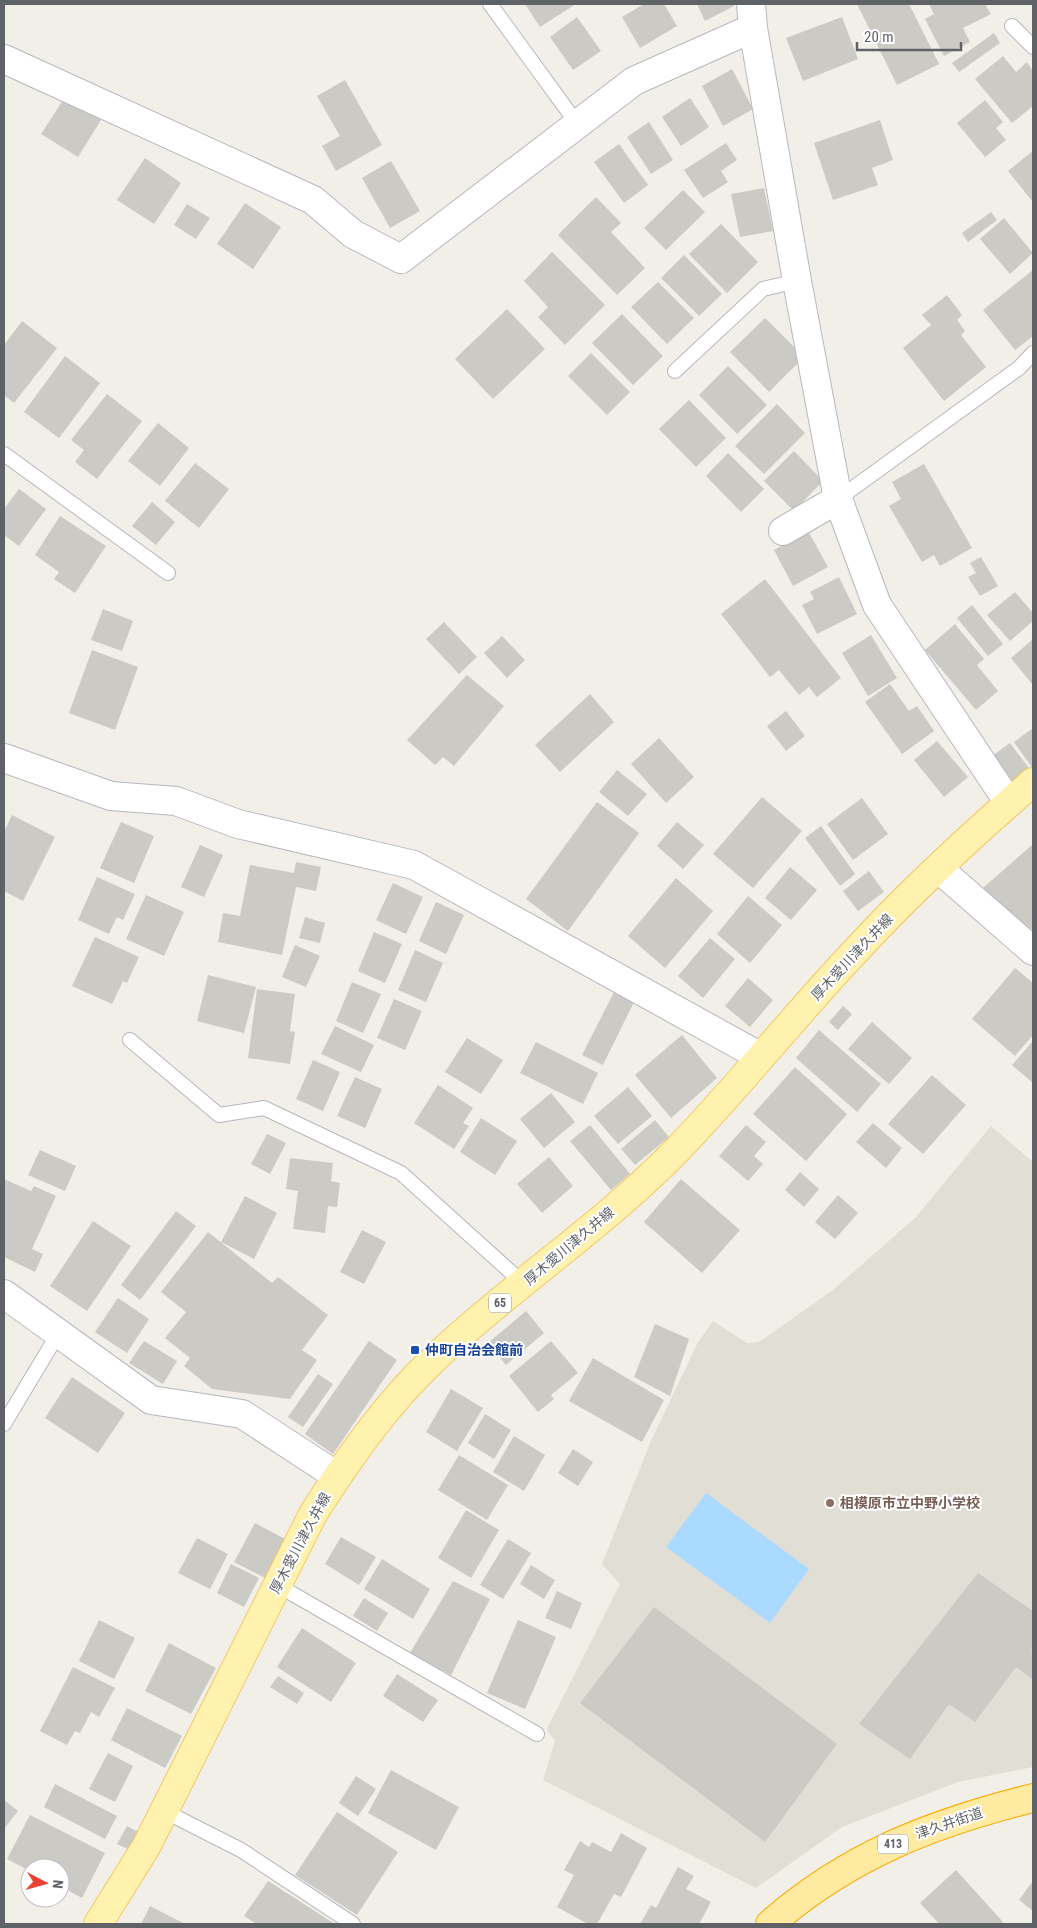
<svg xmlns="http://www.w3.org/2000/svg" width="1037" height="1928" viewBox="0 0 1037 1928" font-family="'Roboto Condensed','Noto Sans JP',sans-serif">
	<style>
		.education { fill: #e1ded6 }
		.water { fill: #aadaff }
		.building { fill: #cccac5 }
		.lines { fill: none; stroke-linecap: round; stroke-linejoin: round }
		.service-casing { stroke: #b5b8bc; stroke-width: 16 }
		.minor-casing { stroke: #b5b8bc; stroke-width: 30 }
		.primary-casing { stroke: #f2c960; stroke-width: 30 }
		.trunk-casing { stroke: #f9ab00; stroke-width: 30 }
		.service { stroke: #fff; stroke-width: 14 }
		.minor { stroke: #fff; stroke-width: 28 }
		.primary { stroke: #fff2af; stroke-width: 28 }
		.trunk { stroke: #feeaa1; stroke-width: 28 }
		.transit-dot { fill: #1a4fb4; stroke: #fff; stroke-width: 2 }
		.education-dot { fill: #8d6e63; stroke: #fff; stroke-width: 2 }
		.labels { text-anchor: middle; stroke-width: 4; stroke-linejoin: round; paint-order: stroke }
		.shield { fill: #fff; stroke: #8f9295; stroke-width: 1 }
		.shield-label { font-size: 12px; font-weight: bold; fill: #5f6368 }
		.street-label { font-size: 14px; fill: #5f6368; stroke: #fff }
		.transit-label { font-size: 14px; font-weight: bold; fill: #164399; stroke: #fff; text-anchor: start }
		.education-label { font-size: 14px; font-weight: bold; fill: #785e54; stroke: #fff; text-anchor: start }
	</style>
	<rect width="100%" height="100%" fill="#f1efe8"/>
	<path class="education" d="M991 1126 1033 1162V1767L958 1782 842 1827 756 1888 543 1780 555 1741 547 1729 620 1584 602 1564 650 1443 698 1342 713 1321 747 1343 759 1342 833 1290 916 1217Z"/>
	<path class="water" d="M706 1493 809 1569 770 1623 666 1547Z"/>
	<path class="building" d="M525 4H576L540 27Z
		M644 4H664L677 26 640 48 622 17Z
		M697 4H733L734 6 705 21Z
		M857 4H909L939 64 897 85Z
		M929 4H985L991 14 963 28 970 42 944 56 925 19 934 14Z
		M577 17 601 51 573 70 550 37Z
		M842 17 858 59 803 81 786 38Z
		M994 33 1000 43 959 72 952 63Z
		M1003 56 1016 72 1027 62 1033 71V106L1012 123 975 79Z
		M732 69 753 109 723 126 702 86Z
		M345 80 382 145 336 171 322 146 340 136 317 96Z
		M65 97 101 120 78 157 41 134Z
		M690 98 709 127 681 146 662 117Z
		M985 100 1003 122 996 128 1006 140 985 157 957 123Z
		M880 120 893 160 872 168 878 185 833 200 814 143Z
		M649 122 673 160 651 174 627 137Z
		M726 143 737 160 721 171 728 182 703 198 684 170Z
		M619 144 648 185 624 203 594 162Z
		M1033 151V202L1008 171Z
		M145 158 181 183 154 224 117 200Z
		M391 161 420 211 390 228 362 178Z
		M764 188 773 231 740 237 731 194Z
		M683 190 705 212 666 250 644 228Z
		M596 197 621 223 611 232 645 268 617 295 558 235Z
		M245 203 281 227 253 269 217 244Z
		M187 204 210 218 196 239 174 225Z
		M991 212 997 220 968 242 962 233Z
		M1004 218 1033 253 1010 274 980 239Z
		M721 224 758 262 727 293 689 254Z
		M552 252 605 305 565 345 538 317 548 307 524 281Z
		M684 255 722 294 699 316 661 278Z
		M1033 270V336L1015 350 983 310Z
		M658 282 694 318 667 344 631 307Z
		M947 295 962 315 957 320 965 331 961 335 986 367 944 401 903 348 931 325 922 315Z
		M507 309 545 349 493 399 455 359Z
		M622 314 663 356 633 385 592 343Z
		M765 318 804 357 769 392 730 352Z
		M22 321 57 348 14 403 4 395V345Z
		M591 353 630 392 607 415 568 376Z
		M65 356 100 383 59 438 24 412Z
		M728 366 767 405 737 434 699 395Z
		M107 394 142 421 97 479 75 462 84 450 71 440Z
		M689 400 726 438 696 467 659 429Z
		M777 404 805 433 764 474 735 446Z
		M158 423 189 448 160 486 128 461Z
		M794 451 823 481 794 511 764 481Z
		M728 453 764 489 741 512 706 476Z
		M195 463 229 489 199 528 165 501Z
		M924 464 972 548 940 566 934 555 922 562 889 506 901 499 892 482Z
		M19 489 46 509 19 546 4 535V509Z
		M152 502 175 522 156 545 132 526Z
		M60 516 106 546 75 593 54 579 59 572 35 555Z
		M808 531 828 567 793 586 774 550Z
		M981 557 998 586 980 596 968 577 976 573 970 563Z
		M839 577 857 614 817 634 802 605 814 599 810 592Z
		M765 579 841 678 817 697 809 687 799 695 779 670 770 677 721 614Z
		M1015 592 1033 613V621L1010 641 987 615Z
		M972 605 1003 644 988 656 957 618Z
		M103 609 133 621 122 651 91 640Z
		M444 622 477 657 459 674 426 639Z
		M955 624 984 659 977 665 998 691 976 710 925 650Z
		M871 635 897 678 868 696 842 653Z
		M502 636 525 660 507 678 484 653Z
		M1033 639V683L1032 684 1011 658Z
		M92 650 138 667 115 730 69 713Z
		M467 675 504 706 454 766 443 757 435 765 407 740Z
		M890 684 909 711 917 706 934 731 902 754 865 702Z
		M590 694 614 722 560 772 535 745Z
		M786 711 805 736 786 751 767 726Z
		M1033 728V769L1014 742Z
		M659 738 694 777 666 803 631 764Z
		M937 741 968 777 944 797 914 760Z
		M1010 743 1032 772 1014 786 992 756Z
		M617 770 647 794 628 816 599 792Z
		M762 797 802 831 753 888 713 854Z
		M862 798 888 834 853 860 827 824Z
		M597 802 639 833 568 931 526 899Z
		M12 815 55 837 23 901 4 891V832Z
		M121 822 154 836 134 883 100 868Z
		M677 822 704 845 683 869 657 846Z
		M821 826 855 874 840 886 805 838Z
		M1033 844V927L1024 935 983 888Z
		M200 845 223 855 204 897 181 887Z
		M296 862 321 867 316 891 296 887 282 955 218 942 223 913 240 916 250 865 294 873Z
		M790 867 817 890 791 920 765 898Z
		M869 871 884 892 858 911 843 891Z
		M97 877 135 894 123 920 117 917 109 934 78 920Z
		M676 878 713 911 665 968 628 936Z
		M393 883 423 897 406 934 376 920Z
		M146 895 184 912 164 956 126 939Z
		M748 896 782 925 750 963 717 934Z
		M436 902 464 915 446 954 419 941Z
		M305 917 325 923 320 943 299 938Z
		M374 932 402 944 385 983 358 971Z
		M95 937 139 957 127 983 123 981 112 1004 72 986Z
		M710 938 735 959 703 998 678 976Z
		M295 945 320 956 306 987 282 977Z
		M415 950 443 963 426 1002 398 990Z
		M1015 968 1033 983V1035L1015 1056 972 1019Z
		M208 975 256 987 244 1033 197 1021Z
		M748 978 773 1000 750 1027 725 1006Z
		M352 982 381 994 363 1033 336 1021Z
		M257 989 295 994 290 1031 295 1032 290 1064 248 1058Z
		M614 992 634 1002 603 1065 582 1055Z
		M394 999 422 1011 405 1050 377 1038Z
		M843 1006 852 1014 838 1030 829 1022Z
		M872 1022 912 1058 889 1084 848 1049Z
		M335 1026 374 1045 361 1072 321 1054Z
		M819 1030 881 1084 857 1112 796 1058Z
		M682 1035 717 1078 671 1118 635 1075Z
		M467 1038 503 1060 481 1094 445 1072Z
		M1033 1041V1083L1012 1065Z
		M536 1042 598 1073 583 1104 520 1073Z
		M313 1060 340 1072 323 1111 296 1099Z
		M795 1067 847 1114 806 1161 753 1114Z
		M932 1075 966 1105 923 1154 888 1124Z
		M355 1077 382 1089 365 1128 337 1116Z
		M438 1085 473 1108 463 1123 469 1126 454 1149 414 1123Z
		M628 1087 652 1116 618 1144 594 1116Z
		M551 1093 575 1122 544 1148 520 1119Z
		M481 1118 517 1141 495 1175 460 1152Z
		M655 1120 669 1137 635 1165 621 1149Z
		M873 1123 902 1148 886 1168 856 1142Z
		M590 1125 630 1174 611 1190 570 1141Z
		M746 1125 766 1142 754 1156 763 1164 748 1181 719 1156Z
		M267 1134 286 1143 270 1174 251 1164Z
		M40 1150 76 1166 65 1191 28 1175Z
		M549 1157 573 1186 542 1213 517 1184Z
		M290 1158 333 1163 331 1181 340 1183 337 1207 328 1206 325 1233 293 1229 298 1191 286 1189Z
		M800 1172 819 1189 804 1207 785 1190Z
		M4 1179 31 1191 34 1186 56 1196 32 1249 43 1254 35 1272 4 1257Z
		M681 1179 740 1230 702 1273 644 1222Z
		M838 1195 858 1213 835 1239 815 1222Z
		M245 1196 277 1213 254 1259 221 1242Z
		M176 1211 196 1226 140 1300 121 1285Z
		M93 1221 131 1246 87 1311 50 1286Z
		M362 1230 386 1242 364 1284 340 1272Z
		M208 1232 272 1283 278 1277 328 1315 302 1350 317 1360 290 1399 212 1389 184 1366 190 1358 165 1338 186 1312 161 1292Z
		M118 1298 149 1319 127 1353 95 1332Z
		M526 1311 544 1333 506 1365 488 1343Z
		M655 1324 689 1339 670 1396 634 1377Z
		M144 1341 177 1361 163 1384 129 1363Z
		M369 1341 397 1360 333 1454 305 1434Z
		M551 1341 578 1373 551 1395 554 1399 538 1412 509 1376Z
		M593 1358 664 1400 642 1442 569 1401Z
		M318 1374 333 1384 303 1427 288 1417Z
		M72 1377 125 1413 98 1453 45 1418Z
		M451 1389 483 1408 457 1451 426 1432Z
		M485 1414 511 1430 494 1459 468 1443Z
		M514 1436 545 1455 524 1491 493 1472Z
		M573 1449 593 1462 578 1486 558 1473Z
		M459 1455 508 1485 487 1520 438 1490Z
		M466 1510 499 1530 471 1578 438 1558Z
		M255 1523 285 1539 265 1578 234 1562Z
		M341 1537 376 1557 359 1585 325 1564Z
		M197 1538 228 1554 210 1589 178 1573Z
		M508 1539 531 1553 503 1599 480 1585Z
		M382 1559 430 1589 413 1619 364 1589Z
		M231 1564 259 1578 244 1607 217 1593Z
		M531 1565 555 1580 544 1599 520 1584Z
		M978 1573 1033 1611V1646L1031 1650 1033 1651V1680L1016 1667 975 1722 949 1704 910 1759 859 1724Z
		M453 1581 490 1599 451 1675 410 1653Z
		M557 1591 582 1603 571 1629 545 1618Z
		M364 1598 388 1613 377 1631 353 1616Z
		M654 1607 837 1744 765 1842 580 1703Z
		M99 1620 135 1638 114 1679 79 1661Z
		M518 1620 556 1637 525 1709 487 1693Z
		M302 1628 356 1663 331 1702 277 1667Z
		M169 1643 216 1668 191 1714 145 1691Z
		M73 1667 115 1688 99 1717 91 1712 80 1733 75 1731 67 1745 40 1731Z
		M397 1674 438 1700 423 1722 383 1696Z
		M278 1676 304 1693 297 1704 270 1687Z
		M127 1708 182 1736 165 1768 111 1740Z
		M108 1753 133 1766 115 1802 89 1789Z
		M391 1770 459 1807 436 1850 368 1813Z
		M356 1776 376 1789 358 1816 339 1803Z
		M55 1784 117 1816 105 1839 44 1807Z
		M4 1800 18 1811 4 1829Z
		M337 1812 398 1852 357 1915 295 1875Z
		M30 1815 105 1853 82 1898 60 1886V1868H30V1871L7 1859Z
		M127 1826 142 1834 134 1852 117 1844Z
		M621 1833 647 1848 621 1897 614 1894 597 1924H588L557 1907 574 1875 564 1870 580 1841 589 1847 592 1842 611 1852Z
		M678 1867 694 1876 686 1889 711 1902 699 1924H640L651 1905 656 1908Z
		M956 1870 1003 1922 1000 1924H939L920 1903Z
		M268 1881 335 1924H257L244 1916Z
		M1033 1881V1911L1019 1900Z
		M150 1906 185 1924H141Z"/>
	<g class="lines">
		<defs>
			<path id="service" d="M490 4 578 125
				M1012 26 1033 47
				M675 371 763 289 797 281
				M4 454 168 573
				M838 499 1019 368 1033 353
				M130 1040 219 1115 264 1108 401 1173 524 1284
				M4 1424 58 1334
				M277 1585 537 1734
				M164 1811 241 1850 353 1924"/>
			<path id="minor" d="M751 4 753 28 797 281 838 499 877 605 1009 803
				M4 59 313 200 353 234 401 259 634 81 753 28
				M783 531 838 499
				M4 758 111 796 176 801 238 824 414 865 761 1057
				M938 868 1033 951
				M4 1294 151 1400 242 1414 337 1476"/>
			<path id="primary" d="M98 1924 146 1847 313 1514C348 1459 386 1404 434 1359 511 1286 602 1227 677 1150 737 1088 791 1020 850 957 907 895 969 837 1033 782"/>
			<path id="trunk" d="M770 1924C849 1855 933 1823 1033 1798"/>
		</defs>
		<use href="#service" class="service-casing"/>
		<use href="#minor" class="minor-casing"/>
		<use href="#primary" class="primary-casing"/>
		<use href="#trunk" class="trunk-casing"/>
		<use href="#service" class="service"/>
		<use href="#minor" class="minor"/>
		<use href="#primary" class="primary"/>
		<use href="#trunk" class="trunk"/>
	</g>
	<rect class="transit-dot" x="410" y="1345" width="10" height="10" rx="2.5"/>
	<circle class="education-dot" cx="830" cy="1503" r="5"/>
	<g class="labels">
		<g class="shield">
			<rect x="489" y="1293.5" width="22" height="19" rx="4"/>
			<rect x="878" y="1834.5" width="30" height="19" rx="4"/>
		</g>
		<g class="shield-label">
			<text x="500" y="1307">65</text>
			<text x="893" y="1848">413</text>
		</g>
		<g class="street-label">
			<text transform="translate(852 957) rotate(-47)" y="5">厚木愛川津久井線</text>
			<text transform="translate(569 1246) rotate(-40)" y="5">厚木愛川津久井線</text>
			<text transform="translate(300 1543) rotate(-62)" y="5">厚木愛川津久井線</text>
			<text transform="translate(949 1823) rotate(-19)" y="5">津久井街道</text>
		</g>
		<g class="transit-label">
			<text x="425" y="1355">仲町自治会館前</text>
		</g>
		<g class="education-label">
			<text x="840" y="1508">相模原市立中野小学校</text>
		</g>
	</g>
	<rect width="1037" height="1928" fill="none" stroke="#5f6368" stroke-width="10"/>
	<g transform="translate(45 1883) rotate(96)"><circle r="24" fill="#ffffff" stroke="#bfc1c3"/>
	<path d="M0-4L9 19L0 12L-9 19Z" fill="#ea4335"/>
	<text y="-8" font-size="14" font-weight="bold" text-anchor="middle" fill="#5f6368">N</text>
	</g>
	<path d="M857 42v8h104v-8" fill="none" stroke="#5f6368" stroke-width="2.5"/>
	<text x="864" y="42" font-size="15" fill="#5f6368" stroke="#ffffff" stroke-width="4" paint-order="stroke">20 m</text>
</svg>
